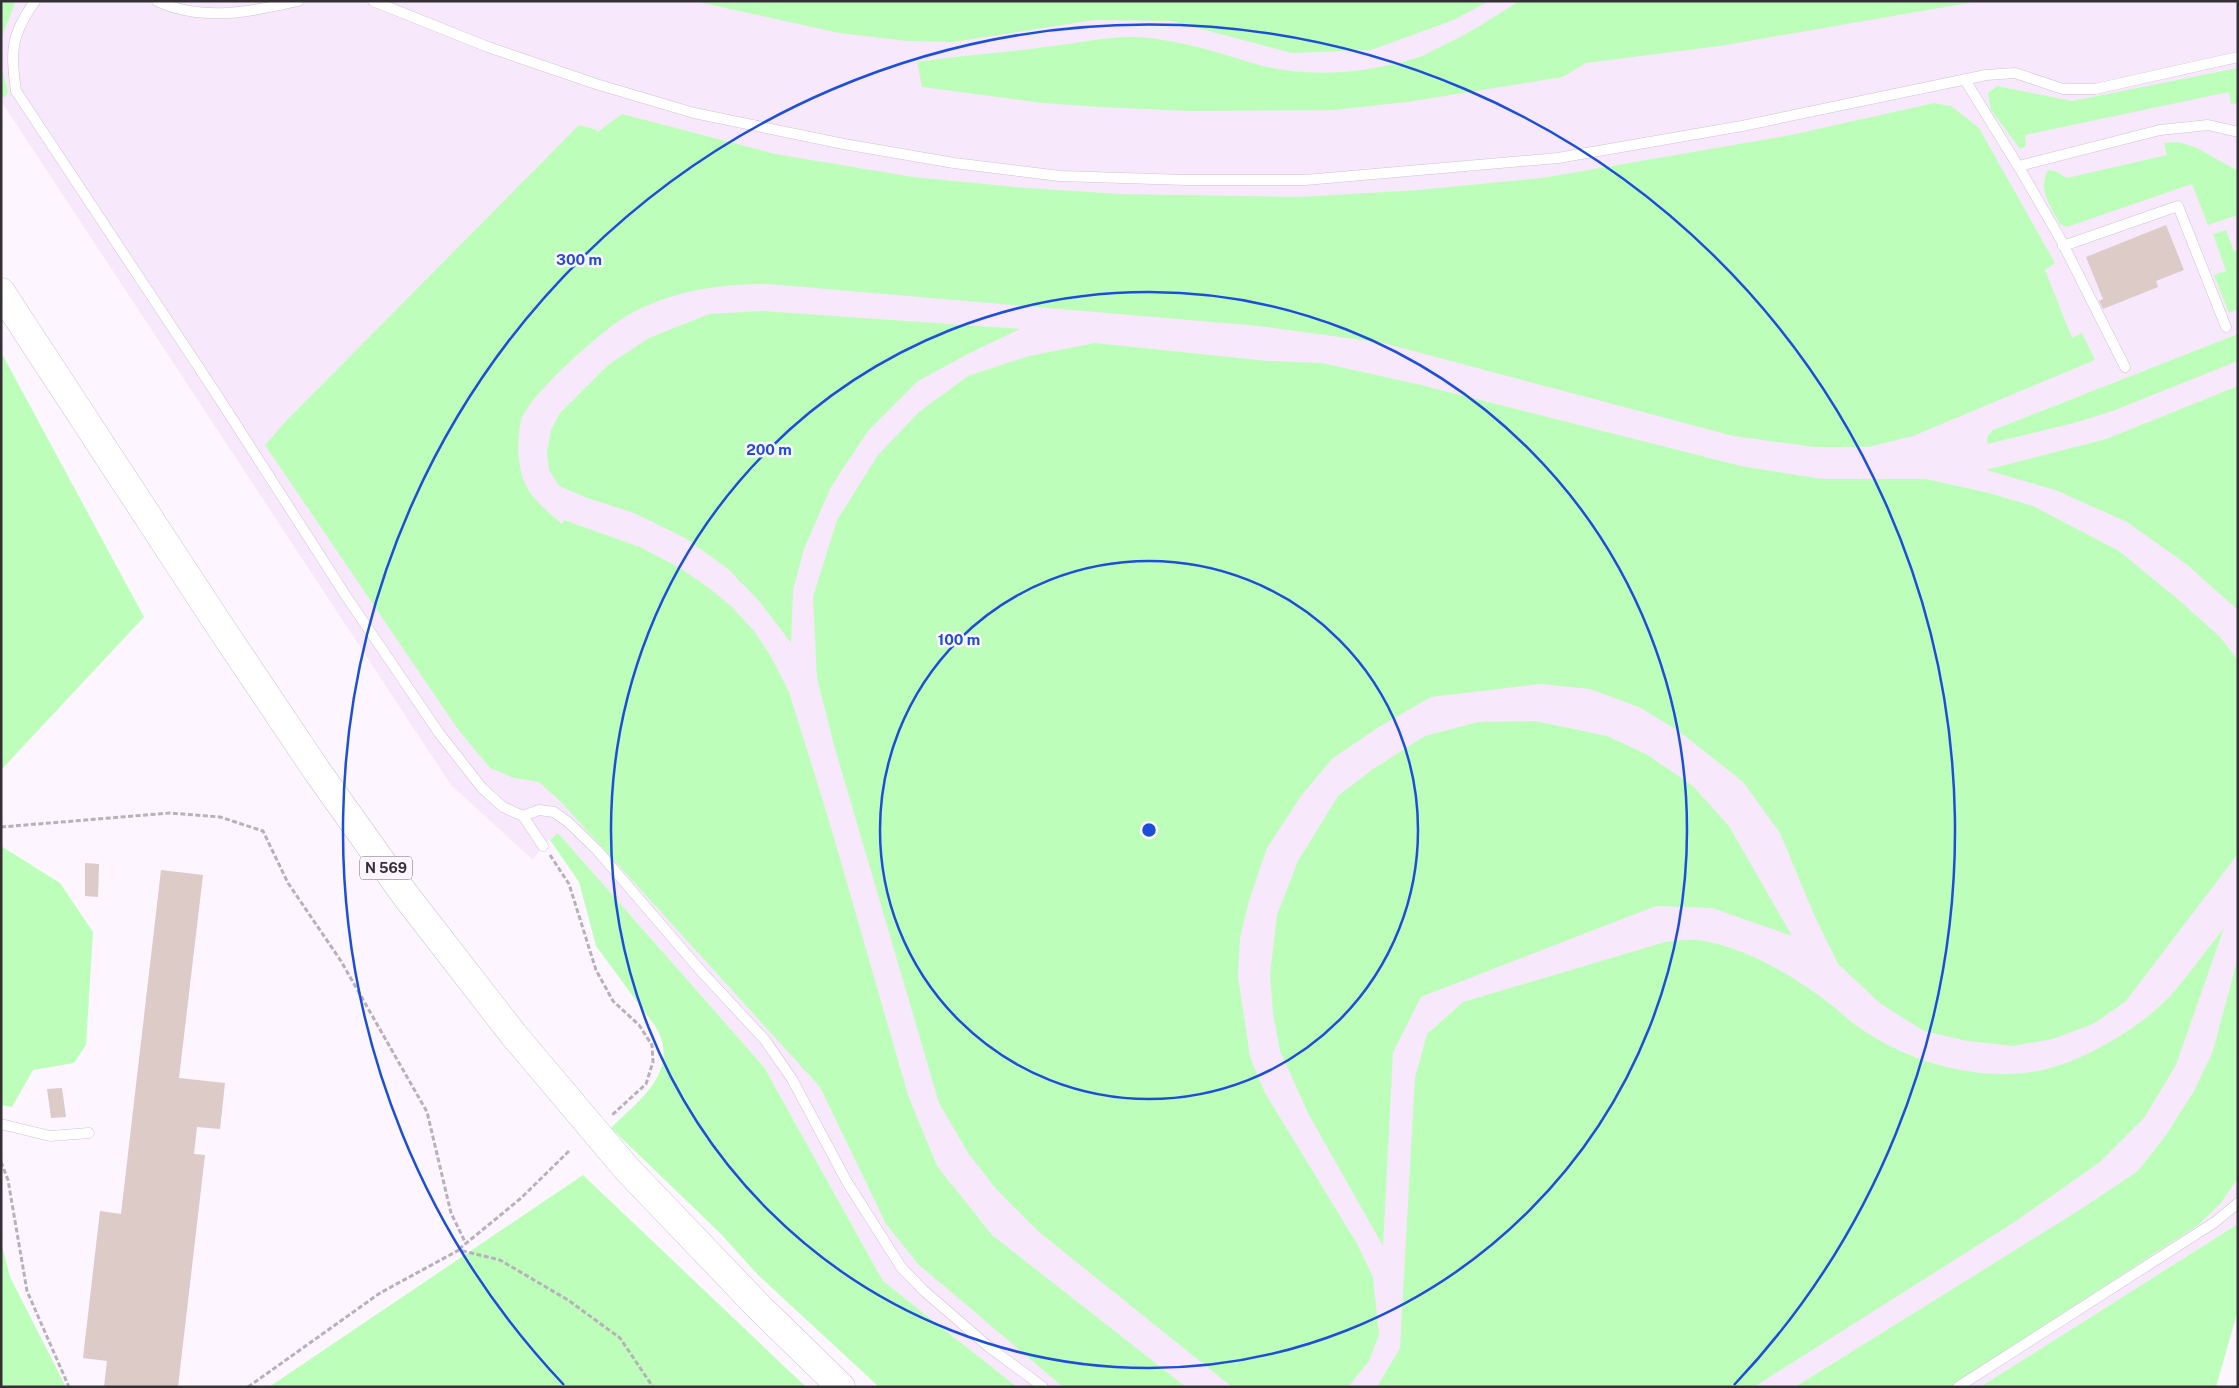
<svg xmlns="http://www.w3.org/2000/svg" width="2239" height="1388" viewBox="0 0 2239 1388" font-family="'Public Sans',sans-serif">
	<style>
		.built { fill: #f8e8fb }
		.green { fill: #bdfebb }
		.building { fill: #dccbc7 }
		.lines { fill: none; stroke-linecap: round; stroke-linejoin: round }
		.lane-casing { stroke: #cdc4d0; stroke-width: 11 }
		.primary-casing { stroke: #cdc4d0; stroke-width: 29 }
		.path { stroke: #b8b1ba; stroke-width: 3; stroke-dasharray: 5 2.5; stroke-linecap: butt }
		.lane { stroke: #fff; stroke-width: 10 }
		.primary { stroke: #fff; stroke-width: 28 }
		.ring { fill: none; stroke: #1d4ed8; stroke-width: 2.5 }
		.labels { text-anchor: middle; stroke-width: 5; stroke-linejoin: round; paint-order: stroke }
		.shield { fill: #fdf5ff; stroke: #706b72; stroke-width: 1 }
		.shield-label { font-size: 14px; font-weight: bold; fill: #343035 }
		.centre { fill: #1d4ed8; stroke: #fdf5ff; stroke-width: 2.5 }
		.ring-label { font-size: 15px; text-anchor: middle; font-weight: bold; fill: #1d4ed8; stroke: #fdf5ff; stroke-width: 5; stroke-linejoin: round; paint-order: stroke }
	</style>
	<rect width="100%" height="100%" fill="#fdf5ff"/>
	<path class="built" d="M1 1H2238V1224L1980 1387H1017L883 1281 764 1067 558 833 543 846 533 860 451 785 1 101Z"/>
	<path class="green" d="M1 1H15C12 16 3 28 1 44Z
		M693 1H1489L1454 20 1371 50 1292 53 1171 21 1094 20 954 42 907 41 839 33Z
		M1519 1H1980L1720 46 1586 63 1563 77 1407 102 1335 110 1189 111 1100 107 1042 103 922 87 917 62C960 55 1003 53 1045 47 1075 44 1105 36 1135 37 1180 39 1221 54 1263 66 1311 78 1366 73 1413 59 1422 57 1432 51 1440 47 1468 34 1493 18 1519 1Z
		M1 67 8 92 4 98 1 93Z
		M2238 68V103L2231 104 2229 92 2025 135 2026 146 2020 149 1991 110 1988 93 1997 86 2072 101Z
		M1934 103 1951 106 1979 128 2055 263 2045 270 2072 338 2082 333 2095 360 1913 436 1869 447H1814L1733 436 1383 343 1259 326 768 284C736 284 701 287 670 297 657 301 641 308 628 315 605 328 527 396 521 421 516 443 517 477 532 495 540 506 552 515 562 524L564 520 640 547 680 568 709 588 732 607 754 631 770 655 789 692 830 824 908 1095 937 1166 992 1235 1186 1387H1063L918 1264 886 1224 820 1087 561 802 539 782 514 778 490 768 457 728 265 445 286 421 579 125 597 130 596 133 622 114 775 154 913 177 1027 188 1120 194 1299 197 1418 190 1542 178 1791 135Z
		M2178 142 2195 147 2238 171V215L2208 225 2192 184 2067 227 2060 224C2051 207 2037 190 2048 170L2055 171 2067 178 2167 155 2164 143Z
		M2226 230 2234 251 2238 250V309L2229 313 2214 275 2226 271 2213 234Z
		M761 311 1020 329 970 353 918 381 868 431 831 487 804 549 793 590 791 643 760 602 727 568 685 538 634 513 587 498 559 486 549 470 547 453 551 430 560 413 608 365 649 338 709 314Z
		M2238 334V361L2110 412 2074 423 1988 444C1985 438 1989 434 1993 430Z
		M1095 343 1268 361 1322 363 1421 385 1741 466 1822 479H1926L1989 493 2033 506 2119 551 2180 601 2220 637 2238 660V854L2125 1002 2093 1024 2053 1039 2013 1046 1967 1041 1924 1031 1881 1004 1838 964 1815 917 1780 833 1743 782 1680 732 1641 708 1590 689 1540 684 1431 697 1376 729 1333 758 1301 796 1267 848 1249 901 1240 938 1238 976 1250 1057 1265 1093 1356 1242 1373 1277 1379 1335 1369 1361 1348 1387H1232L1039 1232 996 1189 968 1153 939 1103 834 745 817 678 813 597 837 520 878 455 919 412 968 376 1029 356Z
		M1 352 144 617 1 770Z
		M2238 386V610L2186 564 2127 522 2055 490 1986 470 2106 439Z
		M1535 721 1607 736 1646 754 1693 786 1729 826 1792 936 1712 908 1656 906 1421 997 1393 1052 1383 1246 1309 1115 1280 1051 1273 1014 1270 974 1277 915 1298 861 1338 796 1373 769 1425 736 1478 722Z
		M558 833 764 1067 883 1281 1017 1387H879L757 1274 720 1233 611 1128C640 1099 682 1070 655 1026L596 946 579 882 550 840Z
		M1 846 60 883 93 932 86 1045 74 1063 33 1070 12 1107 1 1105Z
		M2224 928 2176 1065 2144 1118 2100 1162 2016 1221 1754 1387H1377L1400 1348 1415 1078 1427 1034 1463 1002 1665 942C1676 941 1688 939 1699 940 1746 948 1787 972 1825 1000 1835 1007 1844 1016 1854 1024 1903 1060 1971 1081 2032 1072 2076 1066 2140 1029 2170 996 2189 975 2206 950 2224 928Z
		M2238 957V1178L2220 1204 2198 1225 1950 1387H1795L2078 1211 2138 1171 2166 1135 2194 1091 2213 1051Z
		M583 1175 806 1387H269Z
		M2238 1224V1310L2216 1387H1980Z
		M1 1242 10 1277 66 1387H1Z"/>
	<path class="building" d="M2166 225 2184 270 2156 281 2158 287 2103 309 2099 301 2103 299 2086 257Z
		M85 863 99 864 98 897 85 896Z
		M161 870 203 875 179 1078 225 1083 220 1129 197 1127 194 1154 205 1155 178 1387H104L107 1361 83 1358 100 1211 121 1214Z
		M62 1088 66 1117 51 1118 47 1089Z"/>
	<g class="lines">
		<defs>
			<path id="lane" d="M35 1C11 35 10 51 16 91L217 395 346 596 439 733 482 788 503 807 523 816 543 846
				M157 1C202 22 251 12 298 1
				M373 1 488 47 596 84 694 113 844 144 954 163 1060 176 1186 180H1305L1558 158 1742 126 1986 75 2015 73 2063 89H2095L2238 57
				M1965 80 2020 169 2061 240 2125 367
				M2019 166 2160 130 2208 125 2238 132
				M2063 246 2178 206 2226 327
				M523 816 539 810 554 812 568 822 597 850 700 970 765 1040 792 1079 847 1182 901 1267 923 1290 989 1347 1043 1387
				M1 1124 50 1136 89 1133
				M1958 1387 2215 1222 2238 1203"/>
			<path id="primary" d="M1 292 217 622 317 771 406 896 513 1034 627 1169 758 1306 841 1387"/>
		</defs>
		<use href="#lane" class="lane-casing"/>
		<use href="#primary" class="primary-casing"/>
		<path class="path" d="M1 827 170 813 220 817 263 831 288 883 341 961 427 1112 451 1213 466 1244
			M550 855 569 884 596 970 613 1001 639 1025 652 1045 653 1062 646 1084 611 1116
			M1 1162 8 1180 27 1291 69 1387
			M459 1249 520 1199 569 1151
			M248 1387 380 1293 459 1250 500 1260 568 1300 620 1338 653 1387"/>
		<use href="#lane" class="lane"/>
		<use href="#primary" class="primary"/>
	</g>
	<g class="ring">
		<circle cx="1149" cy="830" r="269"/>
		<circle cx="1149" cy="830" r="538"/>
		<path d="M564 1385A806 806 0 1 1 1734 1385"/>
	</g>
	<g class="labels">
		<rect class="shield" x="360" y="856.5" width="52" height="23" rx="4"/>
		<g class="shield-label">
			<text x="386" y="873">N 569</text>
		</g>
	</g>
	<circle cx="1149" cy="830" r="8" class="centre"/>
	<g class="ring-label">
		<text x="579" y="265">300 m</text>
		<text x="769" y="455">200 m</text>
		<text x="959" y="645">100 m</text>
	</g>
	<rect width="2239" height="1388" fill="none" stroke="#343035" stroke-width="5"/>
</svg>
